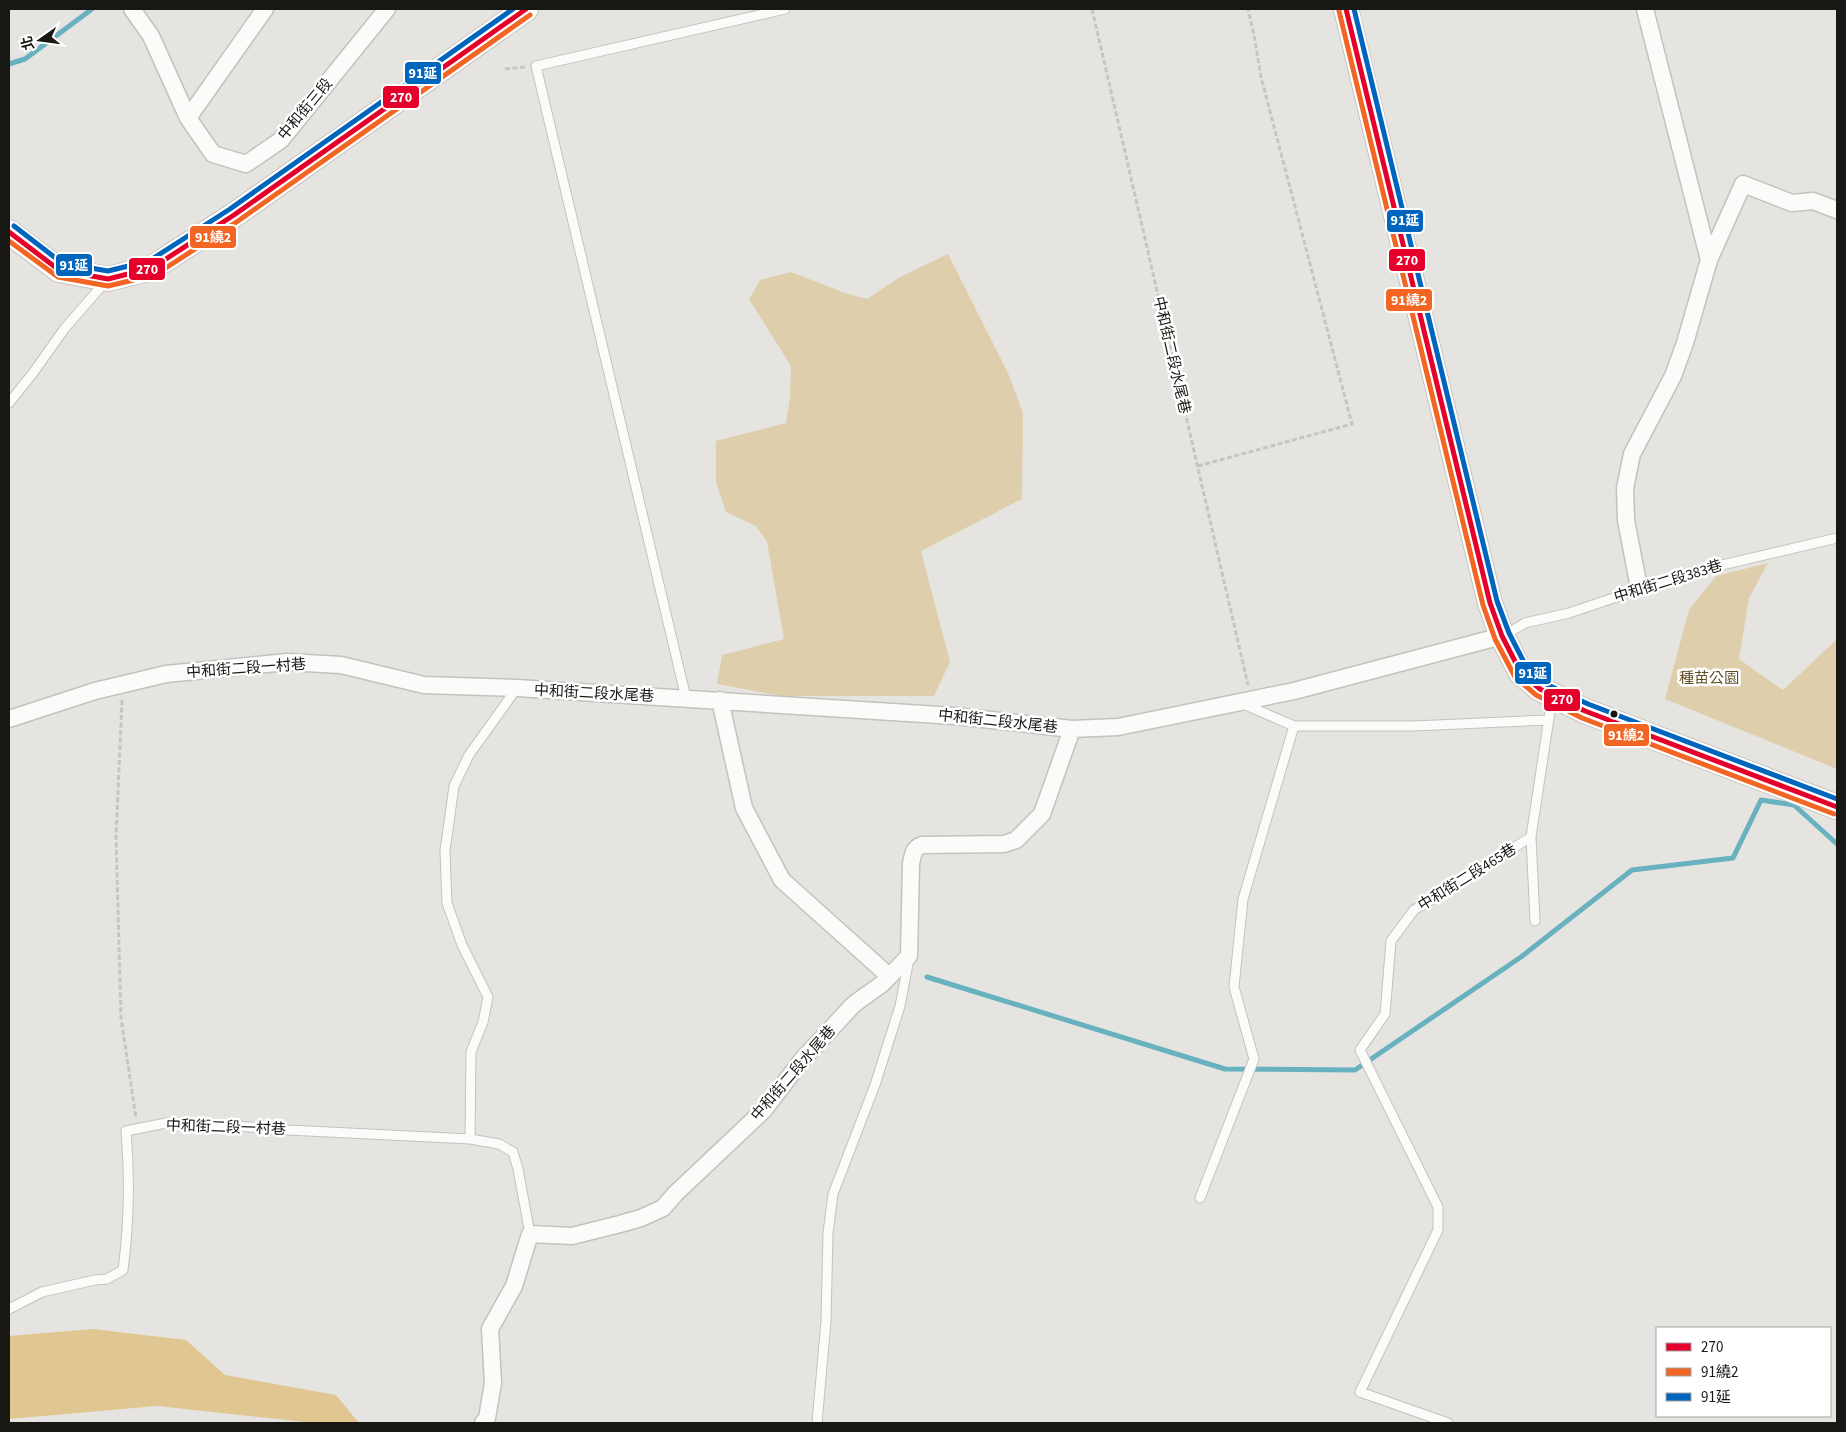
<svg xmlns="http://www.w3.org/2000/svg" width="1846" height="1432" viewBox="0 0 1846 1432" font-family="'Source Sans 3','Noto Sans TC',sans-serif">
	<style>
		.green { fill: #dfceac }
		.forest { fill: #e0c792 }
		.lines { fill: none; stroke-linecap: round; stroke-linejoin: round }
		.stream { stroke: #68b1be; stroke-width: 5 }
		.service-casing { stroke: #c4c2bf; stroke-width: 11 }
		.minor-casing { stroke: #c4c2bf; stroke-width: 19 }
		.secondary-casing { stroke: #c4c2bf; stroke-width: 26 }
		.path { stroke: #c6c5c3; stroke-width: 3; stroke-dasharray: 5 2.5; stroke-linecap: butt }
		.service { stroke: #fbfbfa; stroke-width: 9 }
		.minor { stroke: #fbfbfa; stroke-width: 16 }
		.secondary { stroke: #fbfbfa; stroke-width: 24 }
		.bus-1-casing { stroke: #fff; stroke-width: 9 }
		.bus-2-casing { stroke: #fff; stroke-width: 9 }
		.bus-3-casing { stroke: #fff; stroke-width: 9 }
		.bus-1 { stroke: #e4002b; stroke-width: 5 }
		.bus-2 { stroke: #f26522; stroke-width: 5 }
		.bus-3 { stroke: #0065bd; stroke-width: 5 }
		.bus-dot { fill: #181714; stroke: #fff; stroke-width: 2 }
		.labels { text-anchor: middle; stroke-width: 5; stroke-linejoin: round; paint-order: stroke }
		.street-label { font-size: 15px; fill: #181714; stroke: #fff }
		.park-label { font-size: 15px; fill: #614e27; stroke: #fff }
		.line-badge { stroke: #fff; stroke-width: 2 }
		.badge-label { font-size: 14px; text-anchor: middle; font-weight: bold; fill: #fff }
	</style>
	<rect width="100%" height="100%" fill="#e6e4e0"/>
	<path class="green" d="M948 254 1008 373 1023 413 1022 499 921 551 950 662 934 696H781L717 684 722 655 784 639 767 542 756 526 726 512 716 482V441L786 423 790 398 791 366 749 299 760 280 791 272 845 293 867 299 900 277Z
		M1768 563 1749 598 1739 659 1783 690 1837 639V769L1665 699 1689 610 1716 576Z"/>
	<path class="forest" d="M93 1329 186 1340 225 1375 336 1395 359 1423H315L157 1406 9 1419V1336Z"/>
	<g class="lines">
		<path class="stream" d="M9 64 25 59 92 9
			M927 977 1225 1069 1355 1070 1521 957 1632 870 1733 858 1761 800 1794 805 1837 844"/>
		<defs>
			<path id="service" d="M9 403 33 373 65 328 106 281
				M1503 636 1525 623 1569 613 1688 573 1837 538
				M517 688 469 755 454 786 445 851 447 903 462 945 488 997 483 1022 471 1052 470 1139 499 1144 513 1152 518 1169 530 1234
				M686 698 536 66 785 9
				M1241 703 1294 726H1414L1549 720
				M1531 837 1535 921
				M1200 1198 1254 1059 1234 987 1243 899 1294 726
				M9 1309 42 1292 95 1280 107 1279 123 1270C129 1224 130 1177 126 1131L166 1123 211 1124 288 1130 470 1139
				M817 1423 826 1321 828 1233 833 1194 875 1085 900 1006 909 959
				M1448 1423 1360 1392 1438 1230V1207L1360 1050 1385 1014 1391 941 1414 910 1531 837 1552 698"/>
			<path id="minor" d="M132 9 151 36 188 118 213 154 246 164 281 140 387 9
				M188 118 265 9
				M1709 260 1743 184 1792 203 1813 201 1837 210
				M1639 588 1626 520 1625 488 1632 454 1673 376 1685 343 1709 260 1645 9
				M720 700 744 808 782 880 889 976
				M9 719 95 691 166 674 287 662 341 665 424 685 517 688 955 716 1072 729 1118 727 1294 691 1502 636
				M483 1423 487 1418 493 1383 490 1329 514 1286 530 1234 572 1236 620 1224 641 1218 663 1208 675 1194 764 1110 802 1060 854 1004 882 984 909 956 911 864C913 855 913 848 922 845L1004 844 1016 840 1042 814 1072 729"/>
			<path id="secondary" d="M1346 9 1490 603 1502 636 1521 673 1540 689 1585 711 1837 807
				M9 232 59 270 108 279 152 268 234 215 526 9"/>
		</defs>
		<use href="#service" class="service-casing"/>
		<use href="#minor" class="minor-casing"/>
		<use href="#secondary" class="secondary-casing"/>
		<path class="path" d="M1092 9 1248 685
			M505 69 526 67
			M1198 466 1352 424 1261 77 1254 35 1248 9
			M122 700 116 837 121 1018 136 1118"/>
		<use href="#service" class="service"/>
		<use href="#minor" class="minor"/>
		<use href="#secondary" class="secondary"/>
		<defs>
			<path id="bus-1" d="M1346 9 1490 603 1502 636 1521 673 1540 689 1585 711 1837 807
				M9 232 59 270 108 279 152 268 234 215 526 9"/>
			<path id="bus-2" d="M1339 11 1483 605 1495 639 1515 677 1536 695 1582 718 1834 814
				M9 241 58 277 108 286 155 275 238 221 530 15"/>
			<path id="bus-3" d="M1354 9 1497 601 1509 633 1527 668 1544 683 1588 704 1837 799
				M14 226 62 263 108 271 149 261 230 209 513 9"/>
		</defs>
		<use href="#bus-1" class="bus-1-casing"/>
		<use href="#bus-2" class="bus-2-casing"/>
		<use href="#bus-3" class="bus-3-casing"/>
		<use href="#bus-1" class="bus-1"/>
		<use href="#bus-2" class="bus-2"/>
		<use href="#bus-3" class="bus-3"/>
	</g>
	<circle class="bus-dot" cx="1614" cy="714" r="4.5"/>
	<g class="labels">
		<g class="street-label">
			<text transform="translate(305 109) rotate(-50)" y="5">中和街三段</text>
			<text transform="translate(1172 355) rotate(77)" y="5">中和街二段水尾巷</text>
			<text transform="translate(1668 581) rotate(-17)" y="5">中和街二段383巷</text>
			<text transform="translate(246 668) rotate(-4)" y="5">中和街二段一村巷</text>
			<text transform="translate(594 693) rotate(3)" y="5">中和街二段水尾巷</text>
			<text transform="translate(998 721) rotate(6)" y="5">中和街二段水尾巷</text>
			<text transform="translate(1467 877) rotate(-32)" y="5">中和街二段465巷</text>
			<text transform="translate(793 1073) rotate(-49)" y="5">中和街二段水尾巷</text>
			<text transform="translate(226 1127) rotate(2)" y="5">中和街二段一村巷</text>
		</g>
		<g class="park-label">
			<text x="1709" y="683">種苗公園</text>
		</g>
	</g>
	<g class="line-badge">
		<rect x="404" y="61" width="38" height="24" rx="5" fill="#0065bd"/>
		<rect x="382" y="85" width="38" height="24" rx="5" fill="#e4002b"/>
		<rect x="1386" y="209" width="38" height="24" rx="5" fill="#0065bd"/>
		<rect x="189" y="225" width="48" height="24" rx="5" fill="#f26522"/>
		<rect x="1388" y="248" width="38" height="24" rx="5" fill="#e4002b"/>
		<rect x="55" y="253" width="38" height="24" rx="5" fill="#0065bd"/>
		<rect x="128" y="257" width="38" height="24" rx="5" fill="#e4002b"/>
		<rect x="1385" y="288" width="48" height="24" rx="5" fill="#f26522"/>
		<rect x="1514" y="661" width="38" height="24" rx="5" fill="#0065bd"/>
		<rect x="1543" y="688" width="38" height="24" rx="5" fill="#e4002b"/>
		<rect x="1603" y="723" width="47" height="24" rx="5" fill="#f26522"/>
	</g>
	<g class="badge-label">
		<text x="423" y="78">91延</text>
		<text x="401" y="102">270</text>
		<text x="1405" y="225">91延</text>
		<text x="213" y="242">91繞2</text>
		<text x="1407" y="265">270</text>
		<text x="74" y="270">91延</text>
		<text x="147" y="274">270</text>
		<text x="1409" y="305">91繞2</text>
		<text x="1533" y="678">91延</text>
		<text x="1562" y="704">270</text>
		<text x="1626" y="740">91繞2</text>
	</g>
	<rect width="1846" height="1432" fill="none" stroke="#181714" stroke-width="20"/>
	<rect x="1656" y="1327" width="175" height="90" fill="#ffffff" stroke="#a3a2a1"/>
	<rect x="1666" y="1343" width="25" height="8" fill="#e4002b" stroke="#a3a2a1"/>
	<text x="1701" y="1352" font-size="15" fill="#181714">270</text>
	<rect x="1666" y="1368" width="25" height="8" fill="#f26522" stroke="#a3a2a1"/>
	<text x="1701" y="1377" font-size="15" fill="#181714">91繞2</text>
	<rect x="1666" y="1393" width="25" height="8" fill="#0065bd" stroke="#a3a2a1"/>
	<text x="1701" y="1402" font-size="15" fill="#181714">91延</text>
	<g transform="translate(40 40) rotate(256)" stroke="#ffffff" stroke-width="4" paint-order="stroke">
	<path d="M0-4L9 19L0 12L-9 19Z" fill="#181714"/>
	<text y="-8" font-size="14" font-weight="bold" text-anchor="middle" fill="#181714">北</text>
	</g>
</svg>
